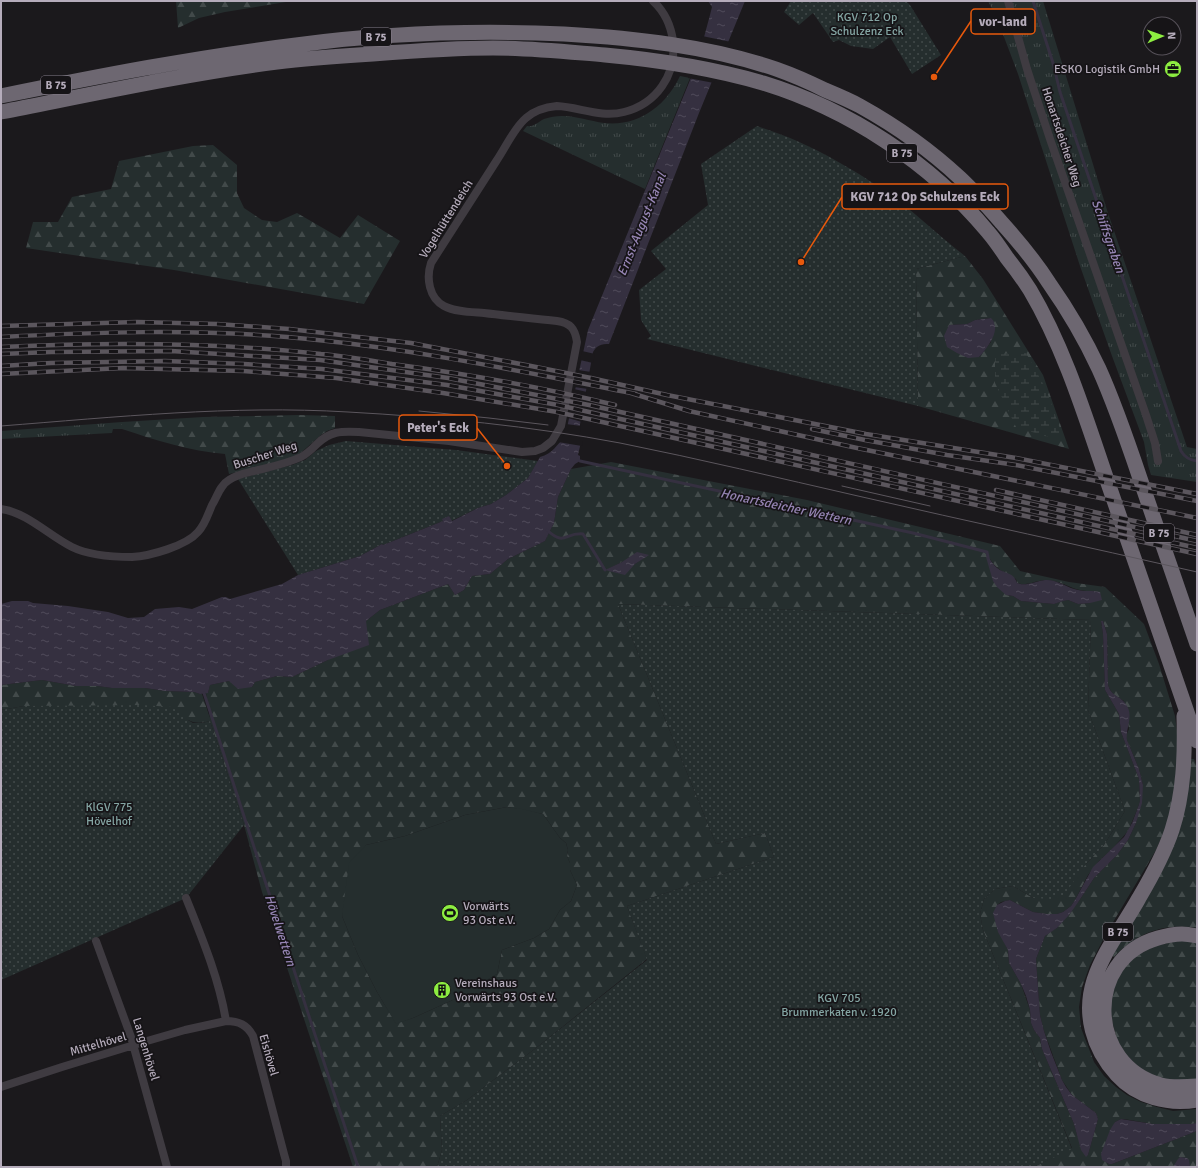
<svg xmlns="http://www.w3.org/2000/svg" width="1198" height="1168" viewBox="0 0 1198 1168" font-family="Signika,sans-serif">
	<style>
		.grass { fill: url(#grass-tufts) }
		.forest { fill: url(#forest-firs); fill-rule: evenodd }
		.wetland { fill: url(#wetland-marsh) }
		.park { fill: #252e2e }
		.garden { fill: url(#garden-dots) }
		.water { fill: url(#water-ripples) }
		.pier { fill: #1b191c }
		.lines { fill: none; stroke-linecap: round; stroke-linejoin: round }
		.stream { stroke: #353040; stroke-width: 3 }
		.street { stroke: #3f3b41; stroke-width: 8 }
		.highway { stroke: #6d6771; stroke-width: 15 }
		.tram { stroke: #5b565d; stroke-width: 1 }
		.rail-casing { stroke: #5b565d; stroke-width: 4.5 }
		.rail { stroke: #161417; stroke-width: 3; stroke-dasharray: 9; stroke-linecap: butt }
		.labels { text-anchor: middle; stroke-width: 3.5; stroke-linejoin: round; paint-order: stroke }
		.shield { fill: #161417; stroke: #857e8a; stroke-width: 1 }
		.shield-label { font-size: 11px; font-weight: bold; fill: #b5acbb }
		.park-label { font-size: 12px; fill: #84a5a3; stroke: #161417 }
		.poi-label { font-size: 12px; fill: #b5acbb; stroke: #161417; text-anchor: start }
		.street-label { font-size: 12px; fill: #b5acbb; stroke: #161417 }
		.water-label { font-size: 13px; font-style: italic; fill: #9685b4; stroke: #161417 }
		.leader { fill: none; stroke: #e8590c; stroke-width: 1.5 }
		.callout-dot { fill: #e8590c; stroke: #161417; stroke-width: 1.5 }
		.callout { fill: #161417; stroke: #e8590c; stroke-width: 1.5 }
		.callout-label { font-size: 13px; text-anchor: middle; font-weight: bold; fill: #b5acbb }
	</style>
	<defs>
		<pattern id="grass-tufts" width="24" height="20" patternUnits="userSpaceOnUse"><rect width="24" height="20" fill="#252e2e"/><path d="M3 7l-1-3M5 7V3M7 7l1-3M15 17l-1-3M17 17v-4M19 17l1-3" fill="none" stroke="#424a4a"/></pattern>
		<pattern id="forest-firs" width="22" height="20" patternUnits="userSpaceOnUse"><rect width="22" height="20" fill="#252e2e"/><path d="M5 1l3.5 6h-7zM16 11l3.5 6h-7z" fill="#424a4a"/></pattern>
		<pattern id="wetland-marsh" width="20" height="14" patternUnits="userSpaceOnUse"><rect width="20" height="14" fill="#252e2e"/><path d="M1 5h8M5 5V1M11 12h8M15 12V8" fill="none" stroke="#424a4a"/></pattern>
		<pattern id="garden-dots" width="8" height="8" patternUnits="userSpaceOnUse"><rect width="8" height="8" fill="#252e2e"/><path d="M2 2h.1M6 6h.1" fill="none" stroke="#424a4a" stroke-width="1.8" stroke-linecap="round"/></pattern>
		<pattern id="water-ripples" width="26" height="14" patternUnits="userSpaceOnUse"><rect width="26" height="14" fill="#353040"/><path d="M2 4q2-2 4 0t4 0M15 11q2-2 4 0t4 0" fill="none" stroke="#504b5a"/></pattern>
	</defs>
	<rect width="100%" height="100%" fill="#1b191c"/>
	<path class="grass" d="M988 1H1043L1107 210 1187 447 1197 449V482L1151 475 1148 465 1144 442 1112 356 1080 266 1018 74 998 21Z
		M680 76 690 78 645 189 523 131 527 126C534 127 538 122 544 119 550 117 556 116 562 116 576 116 590 121 604 123 638 127 666 106 680 76Z
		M122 422V429H113L112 433 1 439V431Z"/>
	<path class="forest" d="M176 1H292L225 12 199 18 178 28Z
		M213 145 237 165V193L244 208 262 220 277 222 297 213 340 238 358 215 400 241 364 304 174 270 26 248 33 222H58L72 197 111 189 119 161 193 146Z
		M965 256 983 279 1043 375 1069 449 918 406 916 269ZM990 318 991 342 979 357 949 325 967 324 975 320Z
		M299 415 335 416V428L327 431 321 435 296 457 229 474 225 454C190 451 155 440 122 429V422L203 417Z
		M611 462 807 500 1000 546 1020 571 1069 582 1105 587 1144 624 1159 664 1175 716 1178 739V757L1173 800 1166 827 1156 850 1106 934 1090 965 1082 987 1079 1007 1081 1028 1094 1062 1104 1076 1116 1087 1127 1095 1141 1102 1157 1107 1173 1111 1197 1109V1123L1192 1124H1153L1124 1119H1121L1115 1122 1107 1163 1109 1164H1112L1197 1131V1167H1034L1072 1148 983 930 980 914 984 899 995 889 1013 886 1033 898 1086 864 1104 845 1125 811 1088 710 1091 620 618 604 716 844 765 833 774 857 627 906 647 959 536 1048 467 1100 440 1116 442 1150 437 1167H353L262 892 244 825 210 721C202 723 196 724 188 720L24 706 1 710V685L42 680 76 686H97L112 688H145L165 691 194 692 200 694H202L210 718 206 693H208L210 685 229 681 252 687 255 682 277 676 292 677 328 660 366 621 380 610 448 584 455 595 464 590 472 576 490 574 508 559 545 541 554 523 558 497 571 469ZM648 555 635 564 606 570 622 562ZM989 557C994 568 1005 573 1016 579L1017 583C1026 587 1038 579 1048 580 1066 582 1075 593 1094 591L1090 603 1078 604 1068 600 1062 601 1054 604 1021 601 1013 596 1006 595ZM1103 621 1107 634 1108 685C1111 694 1117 697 1124 701L1129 729 1126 736 1127 740 1139 769 1143 785 1136 823 1128 840 1117 855 1094 878 1079 901 1057 928 1047 934 1045 936 1036 959 1040 1015 1044 1031 1062 1080 1072 1095 1096 1113 1098 1119 1088 1155 1086 1156 1077 1135 1074 1124 1042 1049 1040 1038 1034 1030 1031 1023 1030 1010 1021 984 1009 963 1008 950 1005 944 997 905 1001 902 1010 900 1033 912 1047 914H1057L1063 912 1071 906 1075 900 1088 875 1099 861 1114 847 1128 831 1137 810 1140 801 1139 779 1121 732 1119 714 1105 690 1103 634 1101 622ZM507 807 543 814 560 838 566 843 568 850 567 856 570 863V870L577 885 571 901 560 910 549 929 534 938 502 950 497 974 487 980 485 987 459 999H455L413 1018 396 1023 377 992 358 955 342 916 366 845 405 836 465 815Z
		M1191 759H1194L1197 768V928C1163 923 1138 932 1114 957L1112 955 1145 901Z
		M1182 939 1197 942V1080H1162L1142 1071 1119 1047 1109 1010 1117 975 1142 950Z"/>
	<path class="wetland" d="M1026 353 1046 389 1063 437H1048L1016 427 995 383V354Z"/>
	<path class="park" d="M507 807 522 809 543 814 560 838 566 843 568 850 567 856 570 863V870L577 885 571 901 560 910 549 929 534 938 502 950 497 974 487 980C483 991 476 997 466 1004L459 999H455L413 1018 396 1024 377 992 358 955 342 916 349 863 366 845 405 836 465 815Z"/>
	<path class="garden" d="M791 1H906L910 5 941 55 912 74 890 37 873 49 851 46 839 40 833 42 813 13 799 25 784 12Z
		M757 126C770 131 784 135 797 141 824 153 854 170 879 187 910 207 936 234 965 256L916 269 918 406 647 339 651 336 641 320 639 290 666 269 651 251 708 205 701 164Z
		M346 441 456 450 538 461 528 478 506 495 491 504 478 508 451 521 449 516 443 521 383 545 382 544 360 556 298 575 238 479 292 465 305 460 316 451 329 445Z
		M618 604 1091 620 1088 710 1125 811 1104 845 1086 864 1064 895 1051 899 1033 898 1013 886 995 889 984 899 980 914 983 930 1072 1149 1034 1167H437L442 1150 440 1116 467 1100 536 1048 647 960 627 906 774 857 765 833 716 844Z
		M142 705 172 707 188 720 193 723H202L210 721 244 825 186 898 1 980V710L24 706Z"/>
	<path class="water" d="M708 1H745L699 113 609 344C601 344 597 345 593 352L577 441 581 442 578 455 580 456V461L575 464 571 469 558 497 554 523 545 541 508 559 490 574 472 576 464 590 455 595 448 584 380 610 366 621 369 645 328 660 292 677 277 676 255 682 252 687 238 689 229 681 210 685 208 693 200 694 194 692 165 691 145 688H112L97 686H76L42 680 1 685V604L12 601H28L33 603 68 606 108 612 128 618 144 617 155 609 179 607 192 609 222 597H226L230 599 282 584 298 575 360 556 382 544 383 545 443 521 442 519 449 516 452 521 478 508 491 504 506 495 528 478 540 457C553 454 557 444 565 437L588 330 697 63 710 15 712 7Z
		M991 318C992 319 994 321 994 323 999 333 986 350 979 357L968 358 957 353 947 347 944 336 949 325 967 324 975 320Z
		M637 552 649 555 635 564 625 575 605 570 622 562Z
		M986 557H989C991 562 995 567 1000 570 1007 574 1014 573 1017 583 1025 587 1036 581 1045 580 1057 579 1067 588 1078 590 1086 592 1093 590 1100 592L1102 600 1090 603 1078 604 1068 600 1063 601 1054 604 1021 601 1013 596 1006 595 997 587 993 581Z
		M1101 621H1103L1107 634 1108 685C1112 697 1119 695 1125 703 1135 715 1125 728 1127 740L1139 769 1143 785 1142 803 1136 823 1128 840 1117 855 1094 878 1079 901 1069 915 1057 928 1045 936 1036 959 1040 1015 1044 1031 1051 1052 1062 1080 1066 1087 1072 1095 1096 1113 1098 1119 1088 1155 1086 1157 1081 1150 1074 1124 1042 1049 1040 1038 1034 1030 1031 1023 1030 1010 1026 996 1021 984 1009 963 1008 950 998 932 993 913 997 905 1005 901 1010 900 1033 912 1047 914H1057L1063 912 1071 906 1075 900 1093 867 1124 837 1132 823 1137 810 1140 801 1139 779 1121 732 1119 714 1105 690 1103 634Z
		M1121 1119 1153 1124H1192L1197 1123V1131L1112 1164H1109L1102 1160 1101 1154 1110 1130 1115 1122Z
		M1180 1157 1187 1158 1189 1160 1190 1167H1173L1178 1159Z"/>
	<path class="pier" d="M702 36 731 42 714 83 688 78 695 62Z
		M582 351 595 354 593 363 580 360Z
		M578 370 591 372 588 389 574 387Z
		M574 389 587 392 582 422 568 418Z
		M566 424 581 426 579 439 583 441 582 446 558 442 563 436Z"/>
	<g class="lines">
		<path class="stream" d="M1033 1 1053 63 1060 92 1181 451C1185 458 1190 460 1197 461
			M580 461 913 533 987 552 988 557
			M547 530C565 547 565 532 583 534L605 570
			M204 693 358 1167"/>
		<path class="street" d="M1008 1 1027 69 1050 139 1146 415 1155 443 1158 461
			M1 509C28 513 48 535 72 547 90 556 113 557 132 557 150 556 186 546 198 532 205 525 208 514 212 505 217 497 220 485 229 480 236 475 246 473 254 471 270 467 286 464 301 457 307 454 312 449 317 444 330 431 341 431 359 432L449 441 522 452 535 451 543 448 552 441 561 426 577 342C575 328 570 323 557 321 532 318 508 316 484 313 471 312 455 312 444 306 429 298 426 278 431 263 453 229 475 194 497 160 506 147 514 128 526 118 535 110 546 107 557 106 579 107 601 118 624 112 656 104 677 75 673 41 671 26 665 12 653 1
			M186 898C202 938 219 978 226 1021 239 1021 247 1025 253 1036L284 1154 286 1161V1167
			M96 941 131 1037 167 1167
			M1 1087 62 1067 147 1041 185 1030 226 1021"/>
		<path class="highway" d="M1 96C99 76 197 57 296 45 385 33 475 30 564 34 635 38 708 46 776 69 793 75 809 82 825 90 837 95 849 100 860 106 896 126 930 150 960 178 975 192 988 207 1002 223 1019 242 1035 261 1049 283 1068 310 1085 339 1099 369 1118 411 1132 455 1147 499 1164 547 1180 596 1197 644
			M1 112C93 94 185 74 277 62 309 58 341 56 373 54 413 51 453 48 493 48 531 48 568 52 605 55 659 60 712 68 763 83 848 109 931 163 988 232 995 240 1001 249 1007 258 1015 268 1023 279 1030 290 1065 349 1086 419 1108 483 1138 569 1167 655 1197 741
			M1184 716C1185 755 1184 793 1172 830 1164 854 1152 876 1139 898 1124 925 1104 950 1094 980 1083 1014 1093 1049 1117 1075 1137 1097 1168 1105 1197 1100
			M1197 936C1192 935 1187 934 1182 934 1174 934 1165 936 1158 938 1083 959 1088 1066 1161 1085 1172 1088 1185 1087 1197 1086"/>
		<path class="tram" d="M419 411 489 418 548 425
			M1 426C116 417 232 405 348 412 439 417 530 426 620 443 700 459 779 478 858 496 971 522 1084 546 1197 572
			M842 486 930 506"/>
		<defs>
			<path id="rail" d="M1 326 137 322 217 324 289 329 411 343 531 366 591 378 667 395 866 434 1016 458 1197 494
				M1 337C96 332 192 329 287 337 405 347 520 371 636 394
				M1 347C107 342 215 342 321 354 345 356 368 360 392 364 467 374 542 387 615 405
				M1 354 51 352 171 351 320 360 448 378 589 405 1197 541
				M1 366 51 363 165 361 244 364 322 369 447 385 558 405 1197 548
				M1 374 123 368 243 371 336 378 443 393 557 412 1197 554
				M631 393 689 411 857 448 1197 518
				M812 429 865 440 947 455 1016 465 1197 501
				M996 490 1197 535"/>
		</defs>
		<use href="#rail" class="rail-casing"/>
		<use href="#rail" class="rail"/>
	</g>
	<defs>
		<symbol id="office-disc" viewBox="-11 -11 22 22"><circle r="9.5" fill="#8ded41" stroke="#161417"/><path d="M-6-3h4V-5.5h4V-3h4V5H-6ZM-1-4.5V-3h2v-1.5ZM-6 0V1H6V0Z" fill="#111"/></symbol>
		<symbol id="stadium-disc" viewBox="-11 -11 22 22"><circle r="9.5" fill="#8ded41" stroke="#161417"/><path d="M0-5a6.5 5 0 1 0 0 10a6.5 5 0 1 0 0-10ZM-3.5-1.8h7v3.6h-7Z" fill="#111"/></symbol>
		<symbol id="building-disc" viewBox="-11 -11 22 22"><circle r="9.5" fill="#8ded41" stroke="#161417"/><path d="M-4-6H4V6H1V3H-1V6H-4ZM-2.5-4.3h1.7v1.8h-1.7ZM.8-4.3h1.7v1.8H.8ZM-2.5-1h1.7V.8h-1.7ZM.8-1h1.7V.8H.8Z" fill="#111"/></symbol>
	</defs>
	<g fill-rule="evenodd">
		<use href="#office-disc" x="1163" y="59" width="20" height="20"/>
		<use href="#stadium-disc" x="440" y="903" width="20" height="20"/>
		<use href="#building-disc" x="432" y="980" width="20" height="20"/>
	</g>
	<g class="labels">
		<g class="shield">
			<rect x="361" y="28" width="30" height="18" rx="3"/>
			<rect x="41" y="76" width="30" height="18" rx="3"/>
			<rect x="887" y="144" width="30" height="18" rx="3"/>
			<rect x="1144" y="524" width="30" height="18" rx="3"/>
			<rect x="1103" y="923" width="30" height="18" rx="3"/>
		</g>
		<g class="shield-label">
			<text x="376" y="41">B 75</text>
			<text x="56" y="89">B 75</text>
			<text x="902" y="157">B 75</text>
			<text x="1159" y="537">B 75</text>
			<text x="1118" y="936">B 75</text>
		</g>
		<g class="park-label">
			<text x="867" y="21">KGV 712 Op<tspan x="867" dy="14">Schulzenz Eck</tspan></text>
			<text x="109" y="811">KlGV 775<tspan x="109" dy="14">Hövelhof</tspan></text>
			<text x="839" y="1002">KGV 705<tspan x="839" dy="14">Brummerkaten v. 1920</tspan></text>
		</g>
		<g class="poi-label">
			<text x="1160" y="73" text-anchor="end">ESKO Logistik GmbH</text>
			<text x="463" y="910">Vorwärts<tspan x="463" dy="14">93 Ost e.V.</tspan></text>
			<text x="455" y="987">Vereinshaus<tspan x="455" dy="14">Vorwärts 93 Ost e.V.</tspan></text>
		</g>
		<g class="street-label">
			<text transform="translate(1062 137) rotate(72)" y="4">Honartsdeicher Weg</text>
			<text transform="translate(446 219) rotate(-58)" y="4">Vogelhüttendeich</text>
			<text transform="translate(265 455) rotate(-18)" y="4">Buscher Weg</text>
			<text transform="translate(98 1044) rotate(-16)" y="4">Mittelhövel</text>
			<text transform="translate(146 1049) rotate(73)" y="4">Langenhövel</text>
			<text transform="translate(269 1055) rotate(74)" y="4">Eishövel</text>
		</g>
		<g class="water-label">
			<text transform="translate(641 224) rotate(-68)" y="5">Ernst-August-Kanal</text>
			<text transform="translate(1109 236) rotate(71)" y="5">Schiffsgraben</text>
			<text transform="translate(786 506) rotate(12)" y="5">Honartsdeicher Wettern</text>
			<text transform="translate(281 930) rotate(72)" y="5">Hövelwettern</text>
		</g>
	</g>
	<path class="leader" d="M934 77L971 21M801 262L842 197M507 466L477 428"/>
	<g class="callout-dot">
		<circle cx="934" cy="77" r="4"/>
		<circle cx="801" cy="262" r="4"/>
		<circle cx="507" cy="466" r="4"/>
	</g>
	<g class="callout">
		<rect x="971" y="9" width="64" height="25" rx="4"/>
		<rect x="842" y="184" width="166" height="25" rx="4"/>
		<rect x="399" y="415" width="78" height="25" rx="4"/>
	</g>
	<g class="callout-label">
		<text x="1003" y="26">vor-land</text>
		<text x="925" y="201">KGV 712 Op Schulzens Eck</text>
		<text x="438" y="432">Peter's Eck</text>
	</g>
	<rect width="1198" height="1168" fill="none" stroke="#b5acbb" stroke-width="4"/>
	<g transform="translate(1162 36) rotate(88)"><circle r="19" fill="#161417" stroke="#565159"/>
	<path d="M0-3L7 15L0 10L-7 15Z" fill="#8ded41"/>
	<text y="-6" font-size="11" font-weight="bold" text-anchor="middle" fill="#b5acbb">N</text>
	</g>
</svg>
